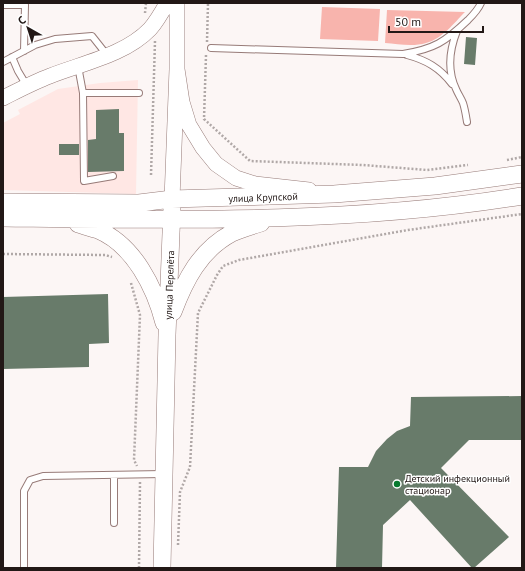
<svg xmlns="http://www.w3.org/2000/svg" width="525" height="571" viewBox="0 0 525 571" font-family="'PT Sans',sans-serif">
	<style>
		.built { fill: #ffe7e4 }
		.green { fill: #f8b4ad }
		.building { fill: #687b6a }
		.lines { fill: none; stroke-linecap: round; stroke-linejoin: round }
		.service-casing { stroke: #977b78; stroke-width: 8 }
		.tertiary-casing { stroke: #977b78; stroke-width: 16 }
		.secondary-casing { stroke: #977b78; stroke-width: 18 }
		.path { stroke: #b0a8a7; stroke-width: 2.5; stroke-dasharray: 2 2; stroke-linecap: butt }
		.service { stroke: #fff; stroke-width: 6 }
		.tertiary { stroke: #fff; stroke-width: 15 }
		.secondary { stroke: #fff; stroke-width: 17 }
		.poi-dot { fill: #077a2f; stroke: #fff; stroke-width: 1.5 }
		.labels { text-anchor: middle; stroke-width: 3; stroke-linejoin: round; paint-order: stroke }
		.street-label { font-size: 10px; fill: #221816; stroke: #fff }
		.poi-label { font-size: 10px; fill: #221816; stroke: #fff; text-anchor: start }
	</style>
	<rect width="100%" height="100%" fill="#fcf6f5"/>
	<path class="built" d="M138 80 136 194 3 190V123L20 114 18 110 58 89 100 83Z"/>
	<path class="green" d="M322 7 380 9 378 41 320 39Z
		M387 10 465 12C454 23 442 39 426 43 413 47 398 44 385 43Z"/>
	<path class="building" d="M466 37 477 38 475 65 464 64Z
		M119 109V133H124V171L88 172V140L96 139V110Z
		M59 144H79V155H59Z
		M108 294 109 343 89 344V367L3 369V297Z
		M522 396V440H469L441 468 509 537 474 568H472L410 500 383 525 382 568H336L339 467H368L376 451 387 439 397 431 410 426 411 397Z"/>
	<g class="lines">
		<defs>
			<path id="service" d="M3 5H25L24 51
				M457 31C449 51 447 70 456 89 458 94 461 98 463 103 465 109 466 116 467 122
				M211 48 403 54C434 49 445 42 468 20 473 15 478 10 481 3
				M407 55C426 60 440 68 452 84
				M12 57 18 71 27 86
				M3 62 35 45 55 39 92 36 107 55
				M78 66 83 93
				M113 176 84 181 83 93H139
				M114 475V523
				M24 568V491L30 480 43 476 163 474"/>
			<path id="tertiary" d="M177 69 182 102 189 125 203 148 216 164 236 178 255 184 309 190
				M3 98C19 90 34 82 50 76 83 63 125 55 150 29 157 21 162 12 167 3
				M172 199 177 69V3"/>
			<path id="secondary" d="M3 202 139 203 172 199 334 194 435 186 522 174
				M3 218C176 220 351 224 522 196
				M78 224C84 226 92 228 98 230 134 245 155 288 164 323
				M173 312C185 280 200 250 232 233 241 229 251 226 261 223
				M162 568 167 335 172 208"/>
		</defs>
		<use href="#service" class="service-casing"/>
		<use href="#tertiary" class="tertiary-casing"/>
		<use href="#secondary" class="secondary-casing"/>
		<path class="path" d="M145 13 146 3
			M207 42 208 3
			M206 55 204 119 250 161 363 165 427 170 468 165
			M507 160 522 157
			M151 175 155 41
			M3 254 105 255 112 257
			M131 283 140 315 134 460 137 466
			M178 545 180 492 190 467 198 313 217 275 223 266 239 260 408 230 522 214
			M139 568 140 482"/>
		<use href="#service" class="service"/>
		<use href="#tertiary" class="tertiary"/>
		<use href="#secondary" class="secondary"/>
	</g>
	<circle class="poi-dot" cx="397" cy="484" r="4"/>
	<g class="labels">
		<g class="street-label">
			<text transform="translate(263 197) rotate(-2)" y="4">улица Крупской</text>
			<text transform="translate(169 285) rotate(-88)" y="4">улица Перелёта</text>
		</g>
		<g class="poi-label">
			<text x="405" y="482">Детский инфекционный<tspan x="405" dy="12">стационар</tspan></text>
		</g>
	</g>
	<rect width="525" height="571" fill="none" stroke="#221816" stroke-width="8"/>
	<g transform="translate(28 28) rotate(321)" stroke="#ffffff" stroke-width="3" paint-order="stroke">
	<path d="M0-3L7 15L0 10L-7 15Z" fill="#221816"/>
	<text y="-6" font-size="11" font-weight="bold" text-anchor="middle" fill="#221816">С</text>
	</g>
	<path d="M389 26v6h94v-6" fill="none" stroke="#221816" stroke-width="2"/>
	<text x="395" y="26" font-size="12" fill="#221816" stroke="#ffffff" stroke-width="3" paint-order="stroke">50 m</text>
</svg>
